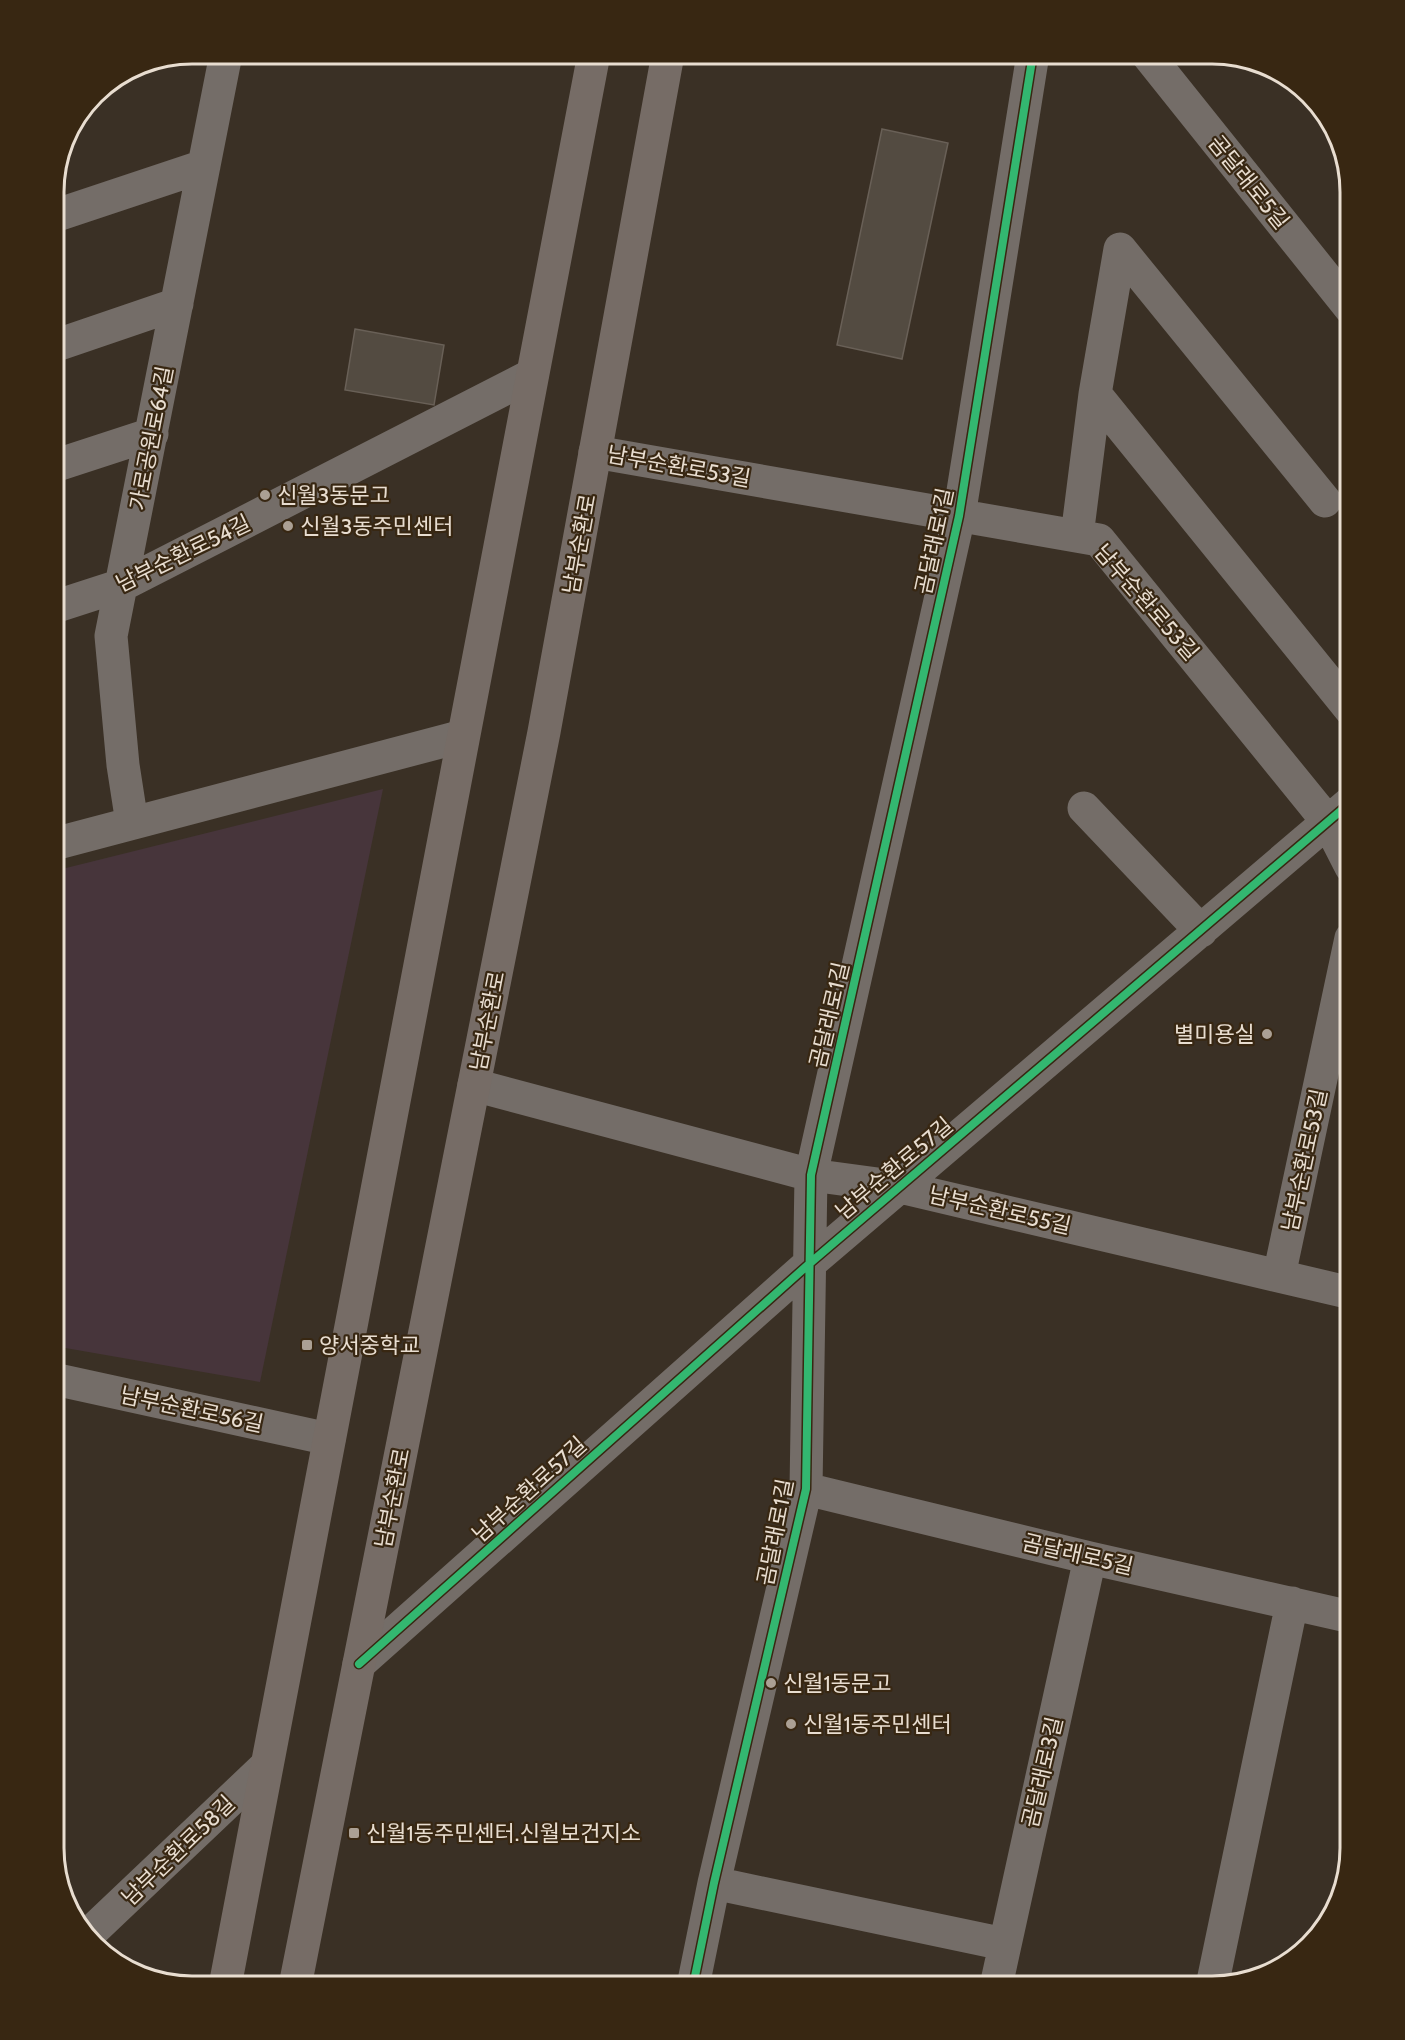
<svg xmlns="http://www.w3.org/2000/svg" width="1405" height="2040" viewBox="0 0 1405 2040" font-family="Cabin,'Noto Sans KR',sans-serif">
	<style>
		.commercial { fill: #47353b }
		.building { fill: #534b41; stroke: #696057; stroke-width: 1.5 }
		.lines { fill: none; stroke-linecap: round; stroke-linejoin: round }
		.minor { stroke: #746d68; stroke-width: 33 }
		.major { stroke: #766c66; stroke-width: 33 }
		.cycleway-casing { stroke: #382712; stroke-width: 11 }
		.cycleway { stroke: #33b770; stroke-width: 8 }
		.poi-dot { fill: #aba094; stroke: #382712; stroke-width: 2 }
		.labels { text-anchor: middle; stroke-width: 4.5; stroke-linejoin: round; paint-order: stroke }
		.street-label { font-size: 22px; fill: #e8ddd0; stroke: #382712 }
		.poi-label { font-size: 22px; fill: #e8ddd0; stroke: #382712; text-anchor: start }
		.rim { fill: none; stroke: #e8ddd0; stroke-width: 3 }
	</style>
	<rect width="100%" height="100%" fill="#3a3025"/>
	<path class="commercial" d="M383 789 260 1382 54 1346V871Z"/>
	<path class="building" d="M882 129 948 143 902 359 837 345Z
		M355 329 444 345 434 405 345 390Z"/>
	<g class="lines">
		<path class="minor" d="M1147 54 1351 309
			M54 216 204 166
			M54 346 177 304
			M1095 394 1351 710
			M595 452 1099 540 1328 822 1351 867
			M54 466 152 434
			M1077 536 1095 394 1120 249 1325 501
			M54 607 122 585 532 375
			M1084 808 1201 931
			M132 823 123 765 111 636 226 54
			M54 844 463 736
			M474 1085 811 1175 900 1187 1351 1293
			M1279 1276 1351 938
			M54 1379 329 1439
			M806 1489 1090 1558 1351 1617
			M359 1664 809 1264 1351 802
			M714 1883 1004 1944
			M89 1934 266 1766
			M693 1986 714 1883 806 1489 811 1175 959 516 1033 54
			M996 1986 1090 1558
			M1212 1986 1292 1603"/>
		<path class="major" d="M225 1986 594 54
			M295 1986 544 732 668 54"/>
		<defs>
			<path id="cycleway" d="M359 1664 809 1264 1351 802
				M693 1986 714 1883 806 1489 811 1175 959 516 1033 54"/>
		</defs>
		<use href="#cycleway" class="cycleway-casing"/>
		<use href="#cycleway" class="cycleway"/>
	</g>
	<g class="poi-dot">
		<circle cx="265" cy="495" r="6"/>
		<circle cx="288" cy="526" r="6"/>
		<circle cx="1267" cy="1034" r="6"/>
		<rect x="301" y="1339" width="12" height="12" rx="3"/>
		<circle cx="771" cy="1683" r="6"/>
		<circle cx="791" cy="1724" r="6"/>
		<rect x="348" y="1827" width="12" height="12" rx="3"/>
	</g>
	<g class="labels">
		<g class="street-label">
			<text transform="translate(1249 182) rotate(51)" y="8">곰달래로5길</text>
			<text transform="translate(151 438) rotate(-79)" y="8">가로공원로64길</text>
			<text transform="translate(679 466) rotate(10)" y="8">남부순환로53길</text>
			<text transform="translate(934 541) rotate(-78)" y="8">곰달래로1길</text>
			<text transform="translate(579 544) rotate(-80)" y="8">남부순환로</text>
			<text transform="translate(183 553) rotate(-26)" y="8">남부순환로54길</text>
			<text transform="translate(1147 602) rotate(49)" y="8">남부순환로53길</text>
			<text transform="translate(829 1015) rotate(-77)" y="8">곰달래로1길</text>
			<text transform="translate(487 1021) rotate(-79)" y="8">남부순환로</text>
			<text transform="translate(1304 1160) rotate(-78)" y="8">남부순환로53길</text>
			<text transform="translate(894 1168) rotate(-40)" y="8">남부순환로57길</text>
			<text transform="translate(1000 1210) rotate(13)" y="8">남부순환로55길</text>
			<text transform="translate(192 1409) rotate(12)" y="8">남부순환로56길</text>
			<text transform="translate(529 1489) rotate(-42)" y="8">남부순환로57길</text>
			<text transform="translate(392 1498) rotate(-79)" y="8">남부순환로</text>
			<text transform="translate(775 1532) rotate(-79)" y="8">곰달래로1길</text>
			<text transform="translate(1078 1554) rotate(13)" y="8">곰달래로5길</text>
			<text transform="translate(1042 1772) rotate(-77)" y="8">곰달래로3길</text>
			<text transform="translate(178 1850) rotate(-44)" y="8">남부순환로58길</text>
		</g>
		<g class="poi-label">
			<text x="277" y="503">신월3동문고</text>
			<text x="300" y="534">신월3동주민센터</text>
			<text x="1255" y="1042" text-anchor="end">별미용실</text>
			<text x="319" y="1353">양서중학교</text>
			<text x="783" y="1691">신월1동문고</text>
			<text x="803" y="1732">신월1동주민센터</text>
			<text x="366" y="1841">신월1동주민센터.신월보건지소</text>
		</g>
	</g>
	<path d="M0 0H1405V2040H0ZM192 64H1212A128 128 0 0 1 1340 192V1848A128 128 0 0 1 1212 1976H192A128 128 0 0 1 64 1848V192A128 128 0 0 1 192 64Z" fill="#382712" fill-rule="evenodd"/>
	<path class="rim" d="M192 64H1212A128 128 0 0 1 1340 192V1848A128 128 0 0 1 1212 1976H192A128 128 0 0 1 64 1848V192A128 128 0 0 1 192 64Z"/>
</svg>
